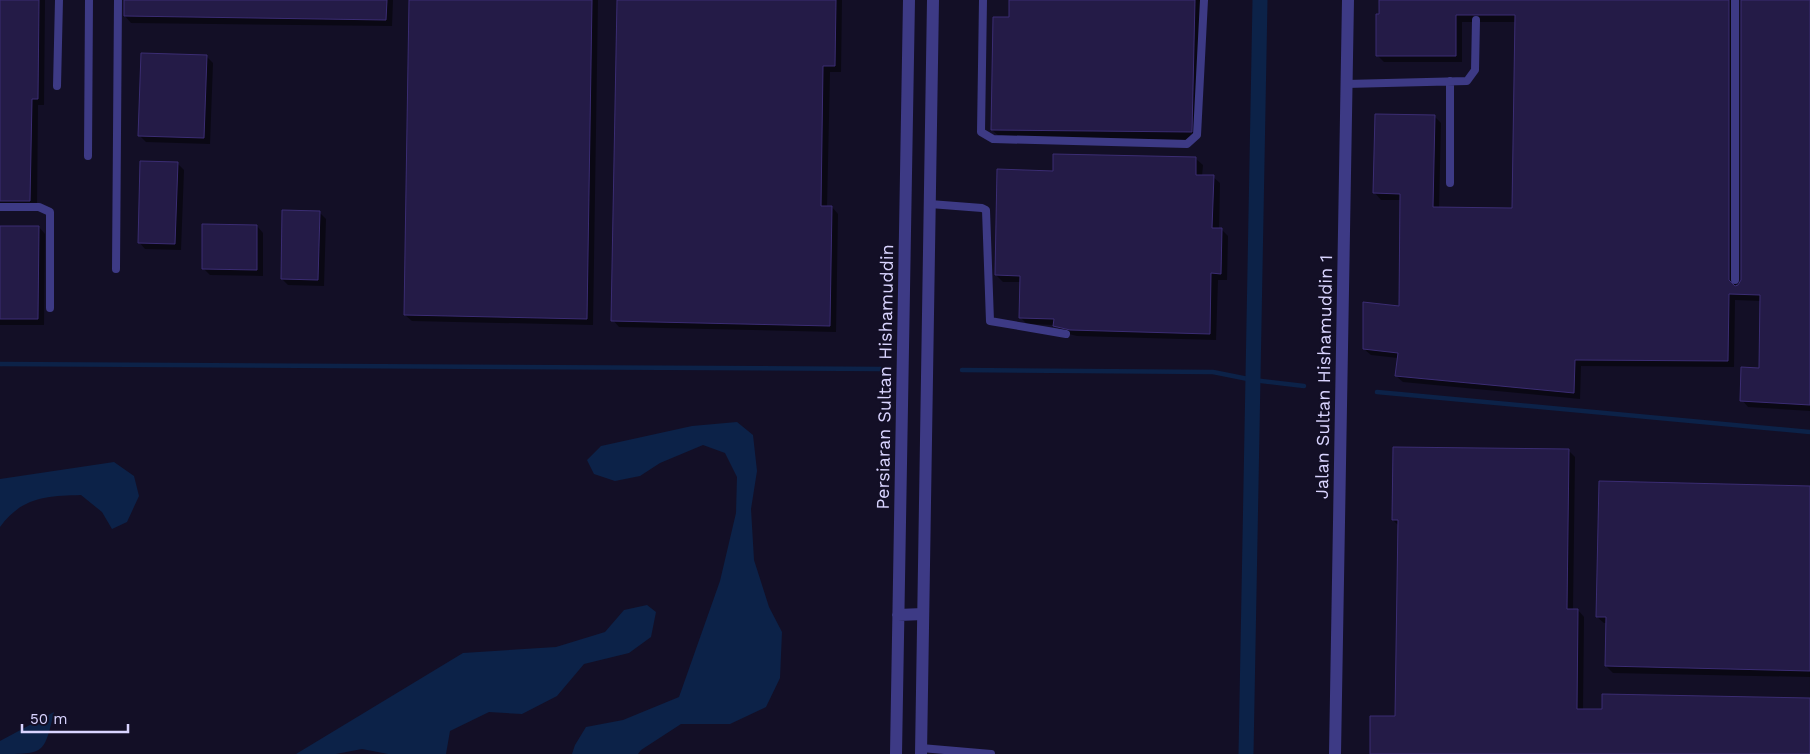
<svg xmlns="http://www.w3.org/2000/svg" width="1810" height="754" viewBox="0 0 1810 754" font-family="'Work Sans',sans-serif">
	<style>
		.water { fill: #0c2248 }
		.shadow { fill: #0007 }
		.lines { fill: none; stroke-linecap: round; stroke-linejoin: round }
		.stream { stroke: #0c2248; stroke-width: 4.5 }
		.canal { stroke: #0c2248; stroke-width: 15 }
		.building { fill: #241b47; stroke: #3b2d73 }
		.service { stroke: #3d3a85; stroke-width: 8 }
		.minor { stroke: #3d3a85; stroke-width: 12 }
		.tertiary { stroke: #3d3a85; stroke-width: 12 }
		.labels { text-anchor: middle; stroke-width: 4; stroke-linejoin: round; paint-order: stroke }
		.street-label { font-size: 18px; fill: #d9d4ff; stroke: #130f26 }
	</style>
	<rect width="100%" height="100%" fill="#130f26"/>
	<path class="water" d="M737 422 753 435 757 471 751 509 754 560 769 607 782 632 780 678 766 707 730 724H681L641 750 638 754H572L575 745 586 727 623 720 679 697 720 581 736 513 737 477 725 453 703 445 660 463 640 476 615 481 594 474 587 460 601 446 692 426Z
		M114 462 134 476 139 496 127 522 112 529 102 512 81 495C46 496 22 497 0 527V479Z
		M647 605 656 612 651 637 629 653 584 664 557 696 522 714 489 712 450 731 446 754H388L362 749 336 754H296L463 653 556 647 605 632 624 610Z
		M54 712C44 754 45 754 0 754V741Z"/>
	<path class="shadow" d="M0 0H45L44 105H38L37 207H0Z
		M125 0H393L392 26 131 23 125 16Z
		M411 0H598L593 325 412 321 405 315Z
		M618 0H842L841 72H830L827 207H832L838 214 836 332 619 327 613 320Z
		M1010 0H1201L1196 140 999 136 992 130 1010 19Z
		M1379 0H1737L1736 286H1738L1742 280 1741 0 1810 1V411L1748 407 1742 400 1760 369 1761 301 1735 300 1734 367 1581 366 1580 399 1403 382 1396 376 1398 358 1371 355 1364 349 1400 308 1401 200H1381L1375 193 1434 116 1441 123 1439 208 1514 209 1516 22H1462V62H1384L1377 55Z
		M206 56 213 63 210 144 146 142 140 136Z
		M1196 159 1203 165 1202 176 1213 177 1220 183 1219 230H1222L1228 236 1227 280H1218L1216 340 1077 336 1061 332 1055 325 1027 324 1020 317 1021 282H1003L996 275 1054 172Z
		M177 163 184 170 181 250 145 249 139 242Z
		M319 212 326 219 324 286 288 285 282 279Z
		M257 226 263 233V276L210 275 203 268Z
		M0 227H39L45 234 44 325H0Z
		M1568 450 1575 457 1573 610H1578L1584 617 1583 710 1810 699V754H1371L1396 717 1399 526 1393 520Z
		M1810 487V677L1613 673 1606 666 1607 623H1604L1597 617Z"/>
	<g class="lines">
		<path class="stream" d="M0 364 881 369
			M962 370 1213 372 1253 380 1304 386
			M1377 392 1810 432"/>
		<path class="canal" d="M1246 754 1260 0"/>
	</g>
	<path class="building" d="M0 0H39L38 99H32L30 201H0Z
		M124 0H387L386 20 124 16Z
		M409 0H592L587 319 404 315Z
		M617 0H836L835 66H823L821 206H832L830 326 611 321Z
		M1009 0H1195L1192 132 991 130 993 17H1009Z
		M1379 0H1729V280L1735 286 1738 285 1741 280V0H1810V405L1740 401 1741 367 1759 368 1760 295 1729 294 1728 361 1575 360 1574 393 1395 376 1398 353 1363 349V302L1399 306 1400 194 1373 193 1375 114 1435 115 1433 207 1512 208 1515 15H1456V56H1376V14H1379Z
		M141 53 207 55 204 138 138 136Z
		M1053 154 1196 157V175H1214L1212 228H1222L1221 274 1211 273 1210 334 1070 330 1053 326 1054 319 1019 318 1020 276 995 275 997 169 1053 171Z
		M140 161 178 162 175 244 138 243Z
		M282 210 320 211 318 280 281 279Z
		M202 224 257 225V270L202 269Z
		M0 226H39L38 319H0Z
		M1393 447 1569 449 1567 609H1578L1577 709H1602V694L1810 698V754H1370V716H1395L1398 520H1392Z
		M1599 481 1810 486V671L1605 666 1606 617H1596Z"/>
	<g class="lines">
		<path class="service" d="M983 0 981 132 993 139 1187 144 1197 135 1204 0
			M1735 0V280
			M1450 81V183
			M1346 84 1467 81 1475 70 1476 20
			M57 86 59 0
			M88 156 89 0
			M930 204 982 208 986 210 990 321 1066 334
			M0 207H39L50 212V308
			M116 269 118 0
			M921 748 991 754"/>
		<path class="minor" d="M1335 754 1348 0"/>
		<path class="tertiary" d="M898 615 923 614
			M896 754 909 0
			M921 754 933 0"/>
	</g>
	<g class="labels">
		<g class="street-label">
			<text transform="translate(885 377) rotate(-89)" y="6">Persiaran Sultan Hishamuddin</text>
			<text transform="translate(1324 377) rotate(-89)" y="6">Jalan Sultan Hishamuddin 1</text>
		</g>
	</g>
	<path d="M22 724v8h106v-8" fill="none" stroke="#d9d4ff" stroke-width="2.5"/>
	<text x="30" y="724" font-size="15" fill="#d9d4ff" stroke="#130f26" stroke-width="4" paint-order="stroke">50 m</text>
</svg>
